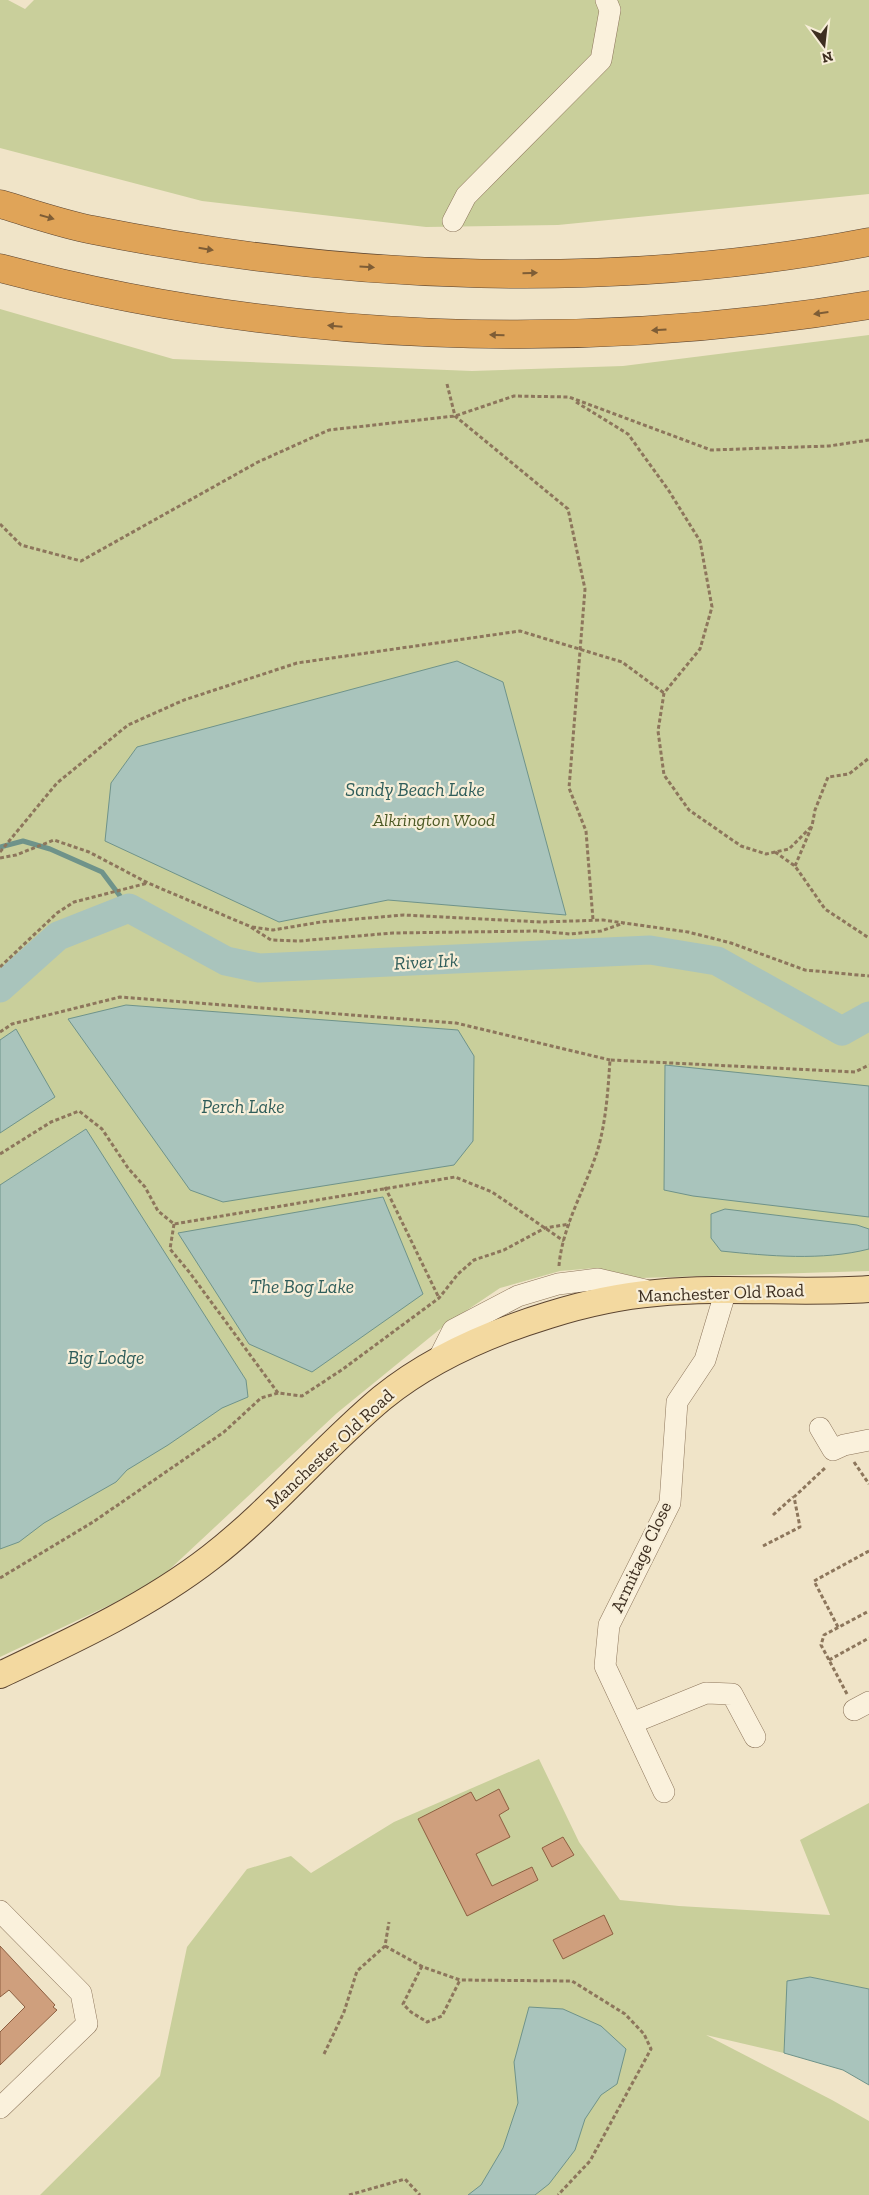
<svg xmlns="http://www.w3.org/2000/svg" width="869" height="2195" viewBox="0 0 869 2195" font-family="'Zilla Slab',serif">
	<style>
		.green { fill: #c9cf9b }
		.water { fill: #a9c4bc; stroke: #6f938a }
		.lines { fill: none; stroke-linecap: round; stroke-linejoin: round }
		.stream { stroke: #6f938a; stroke-width: 5 }
		.river { stroke: #a9c4bc; stroke-width: 29 }
		.building { fill: #cf9f7d; stroke: #8d5f41 }
		.minor-casing { stroke: #8d765c; stroke-width: 22 }
		.major-casing { stroke: #5b4430; stroke-width: 28 }
		.highway-casing { stroke: #5b4430; stroke-width: 29 }
		.path { stroke: #8d765c; stroke-width: 3; stroke-dasharray: 4 2.5; stroke-linecap: butt }
		.minor { stroke: #faf1dc; stroke-width: 21 }
		.major { stroke: #f3d9a0; stroke-width: 26 }
		.highway { stroke: #e0a458; stroke-width: 28 }
		.oneway { fill: #7e5d36 }
		.labels { text-anchor: middle; stroke-width: 4.5; stroke-linejoin: round; paint-order: stroke }
		.park-label { font-size: 18px; font-style: italic; fill: #4d5a26; stroke: #f7eed8 }
		.street-label { font-size: 18px; fill: #3d2e20; stroke: #f7eed8 }
		.water-label { font-size: 19px; font-style: italic; fill: #2f5d5a; stroke: #f7eed8 }
	</style>
	<rect width="100%" height="100%" fill="#f0e4c8"/>
	<path class="green" d="M0 0H8L25 9 34 0H869V194L558 225 426 227 202 201 0 148Z
		M0 309 173 359 472 371 623 366 869 335V1271L640 1278 596 1268 560 1271 500 1288 445 1325 337 1413 154 1584 0 1657Z
		M539 1759 579 1842 620 1900 679 1906 830 1915 800 1840 869 1803V1989L810 1977 786 2026 784 2053 706 2035 832 2100 869 2121V2195H40L160 2076 187 1947 247 1869 291 1856 311 1873 394 1822Z"/>
	<path class="water" d="M457 661 503 682 566 915 388 900 279 922 105 841 111 783 137 747Z
		M126 1005 458 1030 474 1056 473 1141 454 1165 223 1202 190 1190 68 1019Z
		M16 1029 55 1097 0 1133V1040Z
		M665 1065 869 1086V1217L693 1196 664 1190Z
		M86 1129 246 1380 248 1397 222 1408 168 1445 127 1470 116 1482 44 1523 19 1542 0 1549V1185Z
		M383 1197 423 1294 312 1372 249 1344 178 1233Z
		M725 1209 857 1225 869 1229V1249C822 1261 769 1256 721 1251L711 1238V1214Z
		M810 1977 869 1989V2085L843 2070 784 2053 787 1981Z
		M529 2007 563 2009 601 2026 626 2049 617 2084 601 2095 585 2119 575 2150 549 2184 535 2195H468L481 2185 503 2148 518 2103 514 2062Z"/>
	<g class="lines">
		<path class="stream" d="M0 847 23 841 50 849 102 872 129 908"/>
		<path class="river" d="M0 988 58 936 129 908 226 961 259 968 650 950 717 961 842 1031 869 1016"/>
	</g>
	<path class="building" d="M499 1789 509 1809 499 1815 510 1837 476 1854 492 1886 532 1867 538 1880 467 1916 418 1819 471 1792 476 1801Z
		M563 1837 574 1855 552 1867 542 1848Z
		M604 1915 613 1934 563 1959 553 1940Z
		M0 1946 55 2005 53 2007 57 2010 0 2065V2032L25 2007 9 1990 0 1997Z"/>
	<g class="lines">
		<defs>
			<path id="minor" d="M453 221 466 196 601 60 610 10 606 0
				M437 1362 453 1330 518 1296 558 1284 598 1279 645 1290
				M820 1428 833 1450 844 1445 869 1440
				M854 1710 869 1702
				M632 1723 706 1693 732 1694 755 1737
				M664 1792 605 1666 609 1625 670 1503 677 1402 705 1360 726 1290
				M0 1911 81 1993 87 2024 0 2108"/>
			<path id="major" d="M0 1675C72 1641 148 1606 211 1557 273 1509 322 1448 382 1398 430 1359 490 1333 549 1315 584 1304 620 1296 656 1293 727 1286 798 1294 869 1289"/>
			<path id="highway" d="M0 204C31 213 62 224 93 230 347 281 615 291 869 242
				M0 268C283 343 581 353 869 305"/>
		</defs>
		<use href="#minor" class="minor-casing"/>
		<use href="#major" class="major-casing"/>
		<use href="#highway" class="highway-casing"/>
		<path class="path" d="M447 384 455 416 568 509 585 589 569 788 586 831 593 920
			M576 402 628 434 669 491 700 541 712 607 700 649 664 693 658 731 664 775 689 810 741 846 766 854 789 849 812 826
			M0 524 21 545 81 561 258 462 329 430 455 416 514 396 569 397 711 450 829 446 869 440
			M0 852 57 783 128 725 184 700 297 663 520 631 622 662 664 693
			M775 852 795 866 825 909 869 938
			M0 858 16 855 54 840 89 852 148 883 249 926 271 940 299 941 393 933 537 931 570 934 601 931 624 923
			M795 866 812 826 815 810 828 777 849 774 869 758
			M252 927 273 930 321 922 404 915 541 922 603 920 688 932 731 943 805 970 869 976
			M0 967 57 913 74 902 148 883
			M0 1032 12 1024 120 997 456 1023 610 1060
			M0 1154 51 1122 79 1111 102 1129 128 1168 145 1187 158 1211 174 1224 455 1177 492 1192 564 1241
			M385 1187 439 1298
			M174 1224 170 1249 190 1273 278 1393
			M559 1266C562 1227 585 1189 597 1152 606 1123 608 1090 610 1060L855 1072 869 1065
			M854 1462 869 1484
			M773 1515 793 1497
			M763 1546 800 1527 794 1497 826 1467
			M0 1578 93 1522 224 1432 261 1398 278 1393 302 1396 343 1369 439 1298 458 1274 474 1260 504 1250 545 1228 570 1224
			M838 1627 814 1581 869 1551
			M829 1660 869 1638
			M847 1694 821 1645 824 1635 869 1611
			M385 1946 423 1967 460 1980 572 1981 625 2014 644 2034 651 2049 590 2161 558 2195
			M422 1966 403 2004 411 2012 427 2022 442 2016 460 1980
			M324 2054 344 2012 357 1971 385 1946 389 1922
			M349 2195 405 2179 420 2195"/>
		<use href="#minor" class="minor"/>
		<use href="#major" class="major"/>
		<use href="#highway" class="highway"/>
	</g>
	<defs><path id="oneway-solid" d="M-6-.8H1V-3.2L6.5 0L1 3.2V.8H-6Z" transform="scale(1.25)"/></defs>
	<g class="oneway">
		<use href="#oneway-solid" transform="translate(47 217) rotate(16)"/>
		<use href="#oneway-solid" transform="translate(206 249) rotate(9)"/>
		<use href="#oneway-solid" transform="translate(367 267) rotate(4)"/>
		<use href="#oneway-solid" transform="translate(530 273) rotate(-1)"/>
		<use href="#oneway-solid" transform="translate(821 313) rotate(172)"/>
		<use href="#oneway-solid" transform="translate(335 326) rotate(-175)"/>
		<use href="#oneway-solid" transform="translate(659 330) rotate(176)"/>
		<use href="#oneway-solid" transform="translate(497 335) rotate(-178)"/>
	</g>
	<g class="labels">
		<g class="park-label">
			<text x="434" y="826">Alkrington Wood</text>
		</g>
		<g class="street-label">
			<text transform="translate(721 1293) rotate(-2)" y="6">Manchester Old Road</text>
			<text transform="translate(330 1449) rotate(-43)" y="6">Manchester Old Road</text>
			<text transform="translate(641 1557) rotate(-65)" y="6">Armitage Close</text>
		</g>
		<g class="water-label">
			<text x="415" y="796">Sandy Beach Lake</text>
			<text transform="translate(426 961) rotate(-3)" y="7">River Irk</text>
			<text x="243" y="1113">Perch Lake</text>
			<text x="302" y="1293">The Bog Lake</text>
			<text x="106" y="1364">Big Lodge</text>
		</g>
	</g>
	<g transform="translate(824 45) rotate(165)" stroke="#f7eed8" stroke-width="4" paint-order="stroke">
	<path d="M0-4L9 19L0 12L-9 19Z" fill="#3d2e20"/>
	<text y="-8" font-size="14" font-weight="bold" text-anchor="middle" fill="#3d2e20">N</text>
	</g>
</svg>
